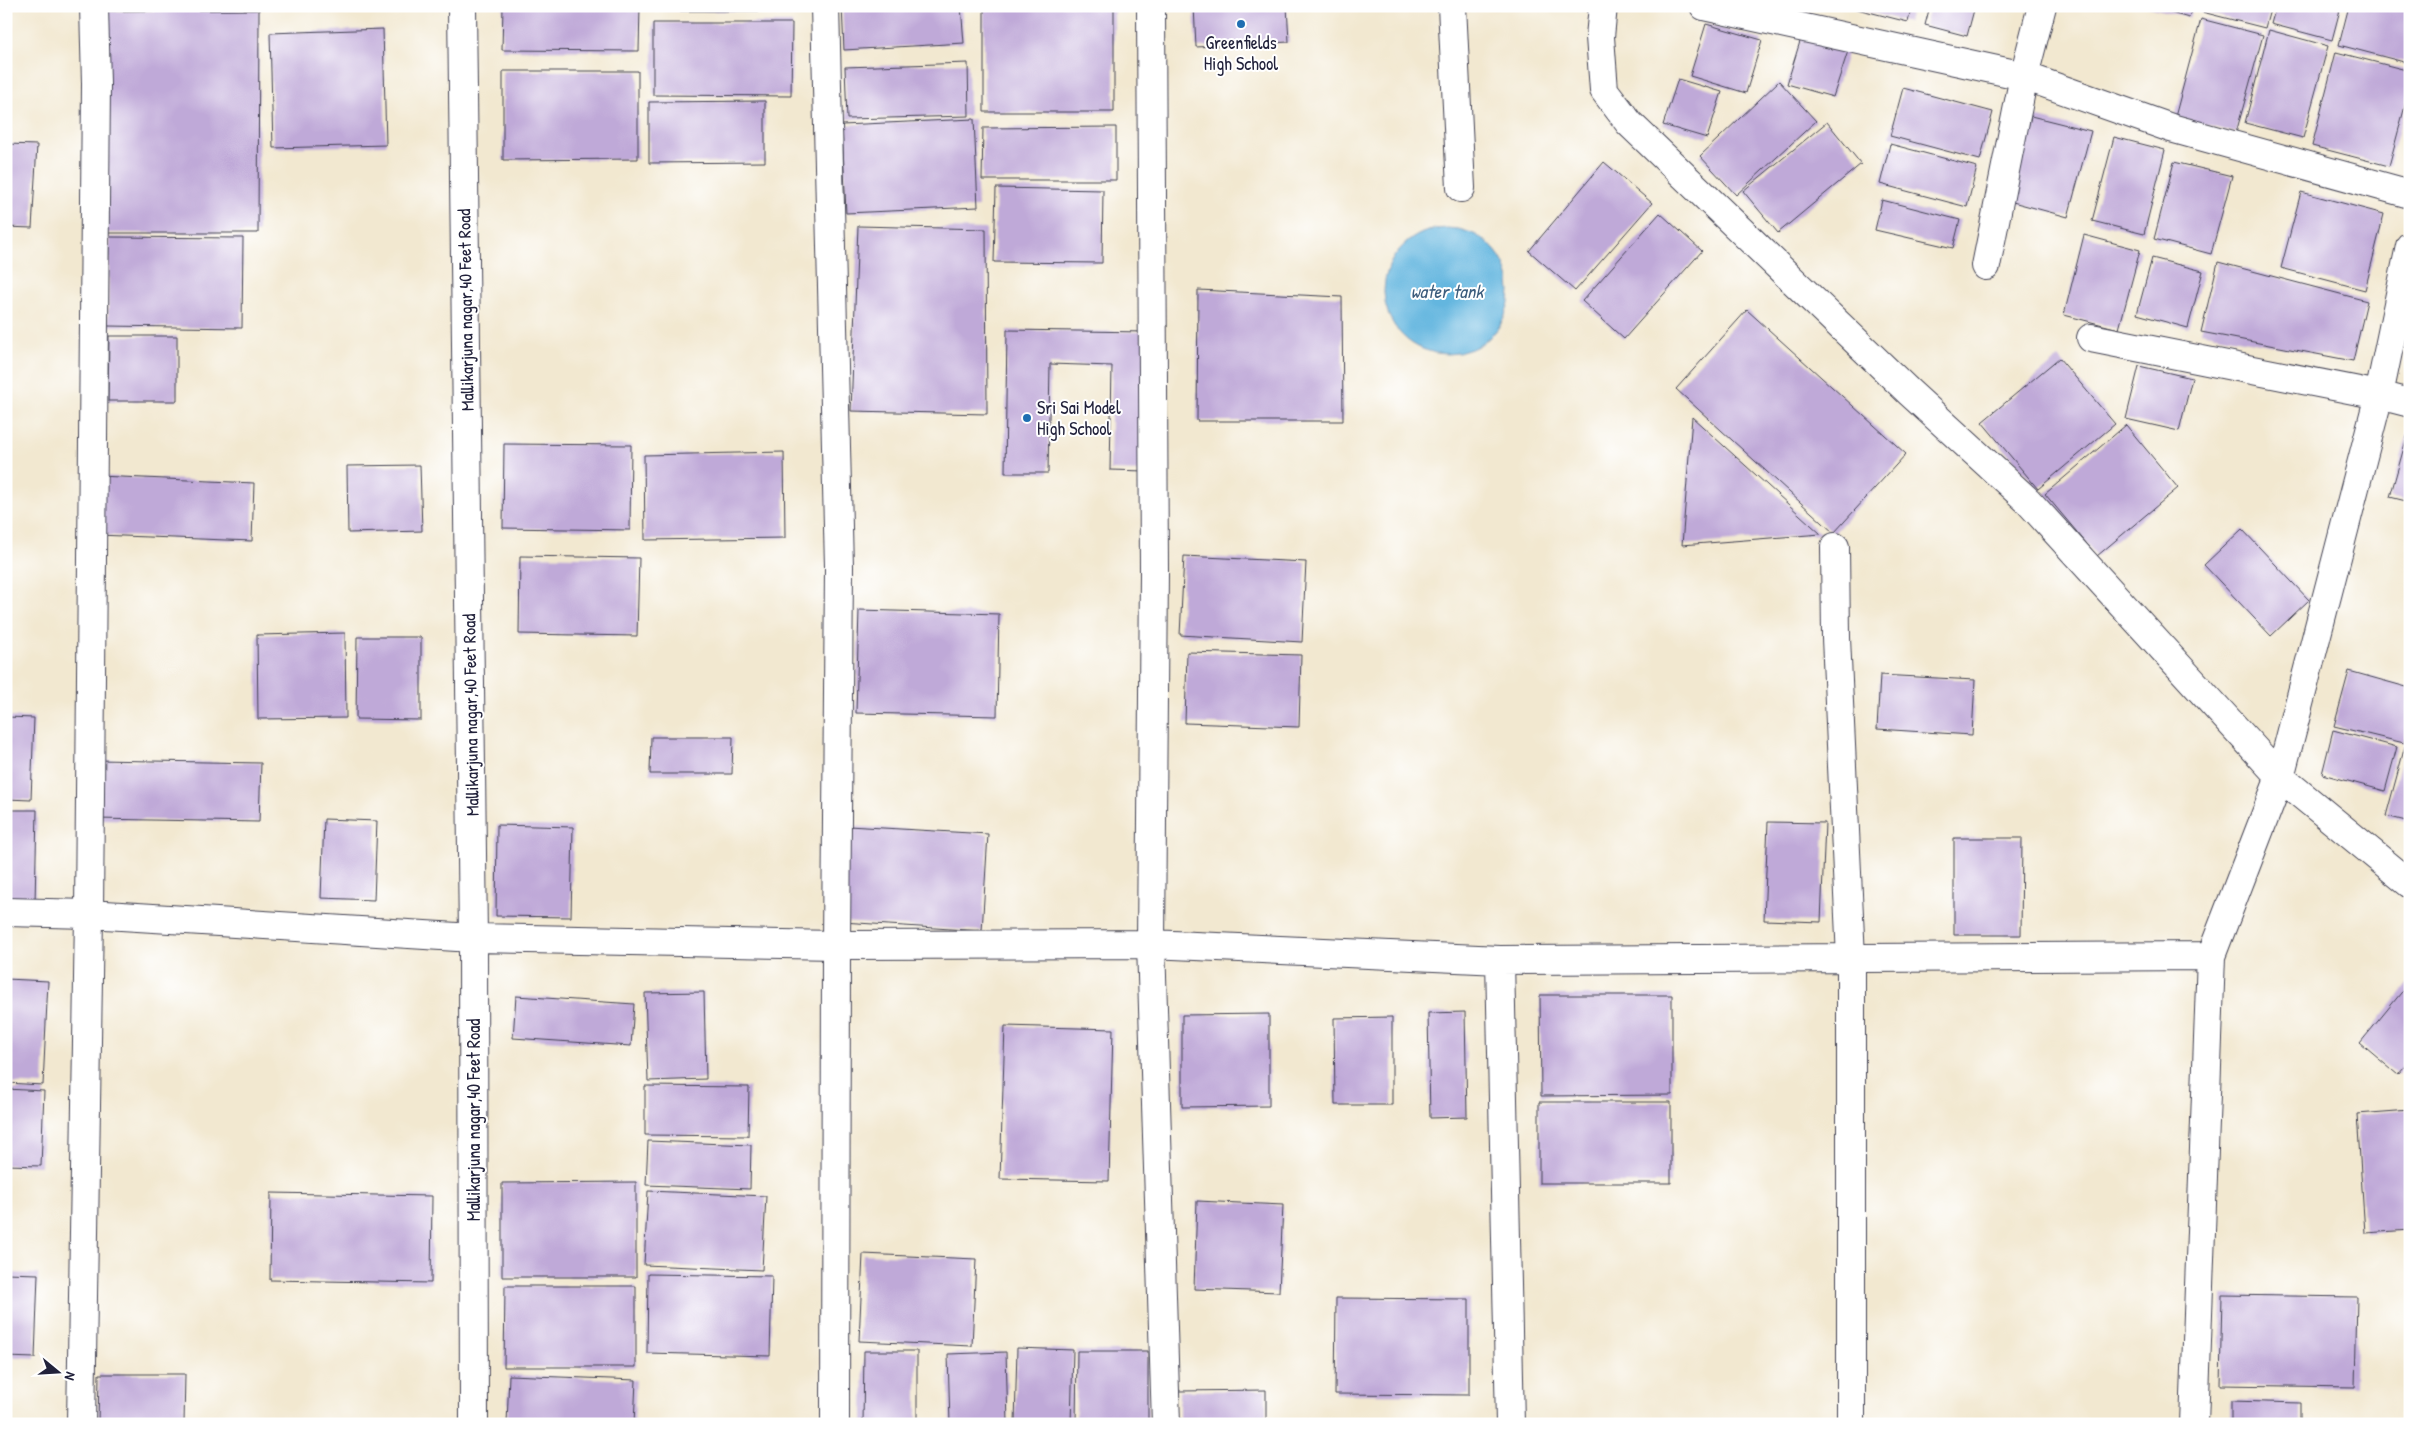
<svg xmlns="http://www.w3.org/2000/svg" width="2416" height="1430" viewBox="0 0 2416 1430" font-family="'Patrick Hand',sans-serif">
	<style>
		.water { fill: #63b6df; stroke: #426c8d }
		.building { fill: #bfa9d8 }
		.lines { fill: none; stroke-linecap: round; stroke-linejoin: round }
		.minor-casing { stroke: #414051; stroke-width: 30 }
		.minor { stroke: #fff; stroke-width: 28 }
		.poi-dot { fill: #1f6fb2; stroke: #fff; stroke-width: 2 }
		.labels { text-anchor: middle; stroke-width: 4; stroke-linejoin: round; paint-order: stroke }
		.poi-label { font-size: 18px; fill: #22223b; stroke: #fff }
		.street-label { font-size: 18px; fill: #22223b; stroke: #fff }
		.water-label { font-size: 19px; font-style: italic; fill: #3c5d7d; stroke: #fff }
	</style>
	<rect width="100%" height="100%" fill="#fff"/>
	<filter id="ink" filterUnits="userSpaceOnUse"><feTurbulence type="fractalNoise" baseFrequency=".02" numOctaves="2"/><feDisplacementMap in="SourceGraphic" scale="10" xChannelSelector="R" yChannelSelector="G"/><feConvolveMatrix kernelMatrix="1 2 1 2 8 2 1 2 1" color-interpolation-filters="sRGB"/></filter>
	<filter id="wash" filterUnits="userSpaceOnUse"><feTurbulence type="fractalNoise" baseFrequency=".0096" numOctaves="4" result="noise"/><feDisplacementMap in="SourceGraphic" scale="20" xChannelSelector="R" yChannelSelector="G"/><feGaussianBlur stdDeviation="1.12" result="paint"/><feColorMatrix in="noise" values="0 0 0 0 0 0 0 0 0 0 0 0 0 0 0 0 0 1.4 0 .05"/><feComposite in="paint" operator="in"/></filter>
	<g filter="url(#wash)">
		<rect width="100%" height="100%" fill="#f2e8d0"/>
		<path class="water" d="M1384 291a63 63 0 1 1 126 0a63 63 0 1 1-126 0Z"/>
		<g id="blocks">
			<path class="building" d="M503 6H640L639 51 502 50Z
				M664 6H791L790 11H664Z
				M842 6H961L964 43 844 50Z
				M984 6H1114V112H984Z
				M1194 6H1287L1289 42 1196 47Z
				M1853 6H1912L1908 22 1853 8Z
				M1930 6H1975L1967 36 1925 25Z
				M2146 6H2192L2189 18Z
				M2203 6H2271L2265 28 2202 12Z
				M2276 6H2341L2332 40 2271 24Z
				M2349 6H2410V40L2404 62 2339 45Z
				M259 10 258 233H107L108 11Z
				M2201 19 2263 35 2236 133 2175 117Z
				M653 23H792L791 96 653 95Z
				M1706 24 1762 40 1746 93 1690 76Z
				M383 29 386 145 273 148 270 33Z
				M2269 30 2328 46 2303 138 2245 123Z
				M1802 35 1849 48 1833 97 1787 84Z
				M2336 52 2410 71V87L2389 166 2312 146Z
				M968 63 969 116 847 119 845 67Z
				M503 71H638V159L503 160Z
				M1678 79 1722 92 1707 138 1663 125Z
				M1779 81 1816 121 1736 195 1700 156Z
				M1903 88 1993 112 1980 160 1890 136Z
				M765 101V162L649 163V102Z
				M2031 116 2091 131 2068 217 2009 201Z
				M974 119 978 207 846 213 842 125Z
				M1827 122 1861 164 1778 233 1743 191Z
				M1116 127V180H982L983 128Z
				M2114 137 2165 150 2144 234 2092 221Z
				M6 144 37 145 32 228 6 227Z
				M1890 144 1977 167 1967 207 1880 184Z
				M1604 162 1652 203 1575 291 1529 251Z
				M2174 162 2232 176 2211 254 2154 239Z
				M996 188 1103 190 1102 263 994 262Z
				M2301 192 2384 214 2365 290 2281 268Z
				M1882 200 1960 220 1953 248 1875 230Z
				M1660 213 1702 251 1624 339 1582 301Z
				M858 226 986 229 987 414 851 411Z
				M2084 235 2140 250 2119 329 2064 315Z
				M109 237 243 238 242 328 108 326Z
				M2152 258 2203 271 2188 328 2137 314Z
				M2218 262 2367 301 2353 361 2201 332Z
				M1198 290 1342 297 1343 421H1197Z
				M1747 310 1906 454 1834 533 1676 389Z
				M1007 330 1147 332 1145 471 1110 470 1112 366 1050 364 1048 473H1005Z
				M109 336H177V401H108Z
				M2059 358 2115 424 2038 489 1982 422Z
				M2139 366 2192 378 2179 431 2126 419Z
				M1692 417 1821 534 1682 545Z
				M2126 425 2178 488 2097 556 2045 494Z
				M2410 426V502L2390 497Z
				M504 444 631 445 630 530 503 528Z
				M784 452 785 538 645 540 644 455Z
				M420 465 422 531 348 533 347 466Z
				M99 476 254 483 252 541 97 535Z
				M2242 529 2309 600 2271 636 2204 565Z
				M520 556 639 558 637 636 519 634Z
				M1184 556 1306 562 1302 642 1180 635Z
				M859 610 999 614 997 716 856 713Z
				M345 633 346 718 258 719 257 635Z
				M357 637H421V720L356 719Z
				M1187 652 1301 655 1299 727 1185 723Z
				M2349 671 2410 688V721L2404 743 2334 726Z
				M1880 675 1975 680 1972 735 1877 729Z
				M6 717 34 718 31 800 6 799Z
				M2333 730 2397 747 2385 791 2322 774Z
				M651 737H733L732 774H650Z
				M2405 746 2410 747V822L2386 816Z
				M98 760 261 763 259 822 96 819Z
				M6 810H37L35 903H6Z
				M324 819 377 821 374 900 321 898Z
				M1768 822 1825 823 1821 922 1764 920Z
				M497 825 573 827 571 917 496 916Z
				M848 826 988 834 982 931 842 922Z
				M1954 838H2022L2021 935H1954Z
				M6 979 48 981 43 1085 6 1083Z
				M2410 982V1061L2398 1075 2360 1043Z
				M704 992 706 1079 648 1081 645 993Z
				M1540 995H1672V1095L1541 1096Z
				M516 996 634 1004 631 1046 513 1038Z
				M1465 1012 1467 1117 1430 1118 1428 1013Z
				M1269 1014V1106L1182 1107V1015Z
				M1392 1017V1105H1335L1334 1018Z
				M1005 1026 1113 1029 1109 1181 1000 1179Z
				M645 1086 749 1087 748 1136 645 1135Z
				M6 1089 44 1091 41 1166 6 1165Z
				M1539 1102H1671V1183H1539Z
				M2410 1110V1230L2365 1233 2357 1114Z
				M648 1141 751 1145 750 1189 646 1185Z
				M636 1182V1277H502V1183Z
				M648 1191 766 1196 762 1270 644 1265Z
				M271 1193 432 1196 431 1283 270 1280Z
				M1197 1201 1283 1205 1279 1292 1194 1289Z
				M863 1254 976 1259 972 1346 859 1341Z
				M6 1273 38 1274 35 1358 6 1357Z
				M648 1274 772 1276 770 1356 647 1353Z
				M505 1286H636V1367H504Z
				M2222 1295 2357 1297 2355 1387 2220 1385Z
				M1336 1298 1469 1299V1395L1335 1394Z
				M1017 1348 1073 1350 1071 1424H1015Z
				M864 1351H917V1424H863Z
				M1077 1351H1148V1424H1076Z
				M1006 1352 1008 1424H950L948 1354Z
				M99 1374H185L184 1424H98Z
				M509 1375 636 1380 634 1424H507Z
				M1266 1390V1424H1179V1391Z
				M2231 1401 2300 1403V1424H2231Z"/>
		</g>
	</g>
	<g filter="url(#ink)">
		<use href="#blocks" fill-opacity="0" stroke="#414051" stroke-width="1"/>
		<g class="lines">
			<defs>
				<path id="minor" d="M462 6 473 938 474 1424
					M825 6 839 567 836 945 835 1424
					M1151 6 1154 571 1151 944 1166 1424
					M1452 6 1461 188
					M1603 6 1600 37 1604 90 1629 123 1909 392 2027 500 2280 777 2410 884
					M1704 6 2024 76 2171 128 2410 194
					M1986 266 2024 76 2042 6
					M2091 338 2379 395 2410 403
					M1835 547 1836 638 1851 958V1424
					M6 912 89 914 473 938 836 945 1151 944 1500 960 2211 956 2194 1424
					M2211 956 2280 777 2379 395 2410 246
					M1500 960 1510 1424
					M81 1424 89 914 96 84 94 6"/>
			</defs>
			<use href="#minor" class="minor-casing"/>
			<use href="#minor" class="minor"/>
		</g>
	</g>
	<g class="poi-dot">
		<circle cx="1241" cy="24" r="5"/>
		<circle cx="1027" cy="418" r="5"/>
	</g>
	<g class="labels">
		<g class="poi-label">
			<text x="1241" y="49">Greenfields<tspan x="1241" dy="21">High School</tspan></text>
			<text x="1037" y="414" text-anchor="start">Sri Sai Model<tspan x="1037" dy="21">High School</tspan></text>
		</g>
		<g class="street-label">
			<text transform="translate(466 310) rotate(-91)" y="6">Mallikarjuna nagar,40 Feet Road</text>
			<text transform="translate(471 715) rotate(-91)" y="6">Mallikarjuna nagar,40 Feet Road</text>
			<text transform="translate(474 1120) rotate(-90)" y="6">Mallikarjuna nagar,40 Feet Road</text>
		</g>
		<g class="water-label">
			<text x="1447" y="298">water tank</text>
		</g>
	</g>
	<rect width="2416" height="1430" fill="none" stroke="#fff" stroke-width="25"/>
	<g transform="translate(58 1372) rotate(108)" stroke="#ffffff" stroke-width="4" paint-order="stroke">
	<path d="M0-4L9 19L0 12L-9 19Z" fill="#22223b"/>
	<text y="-8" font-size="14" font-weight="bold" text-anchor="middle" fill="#22223b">N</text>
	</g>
</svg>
